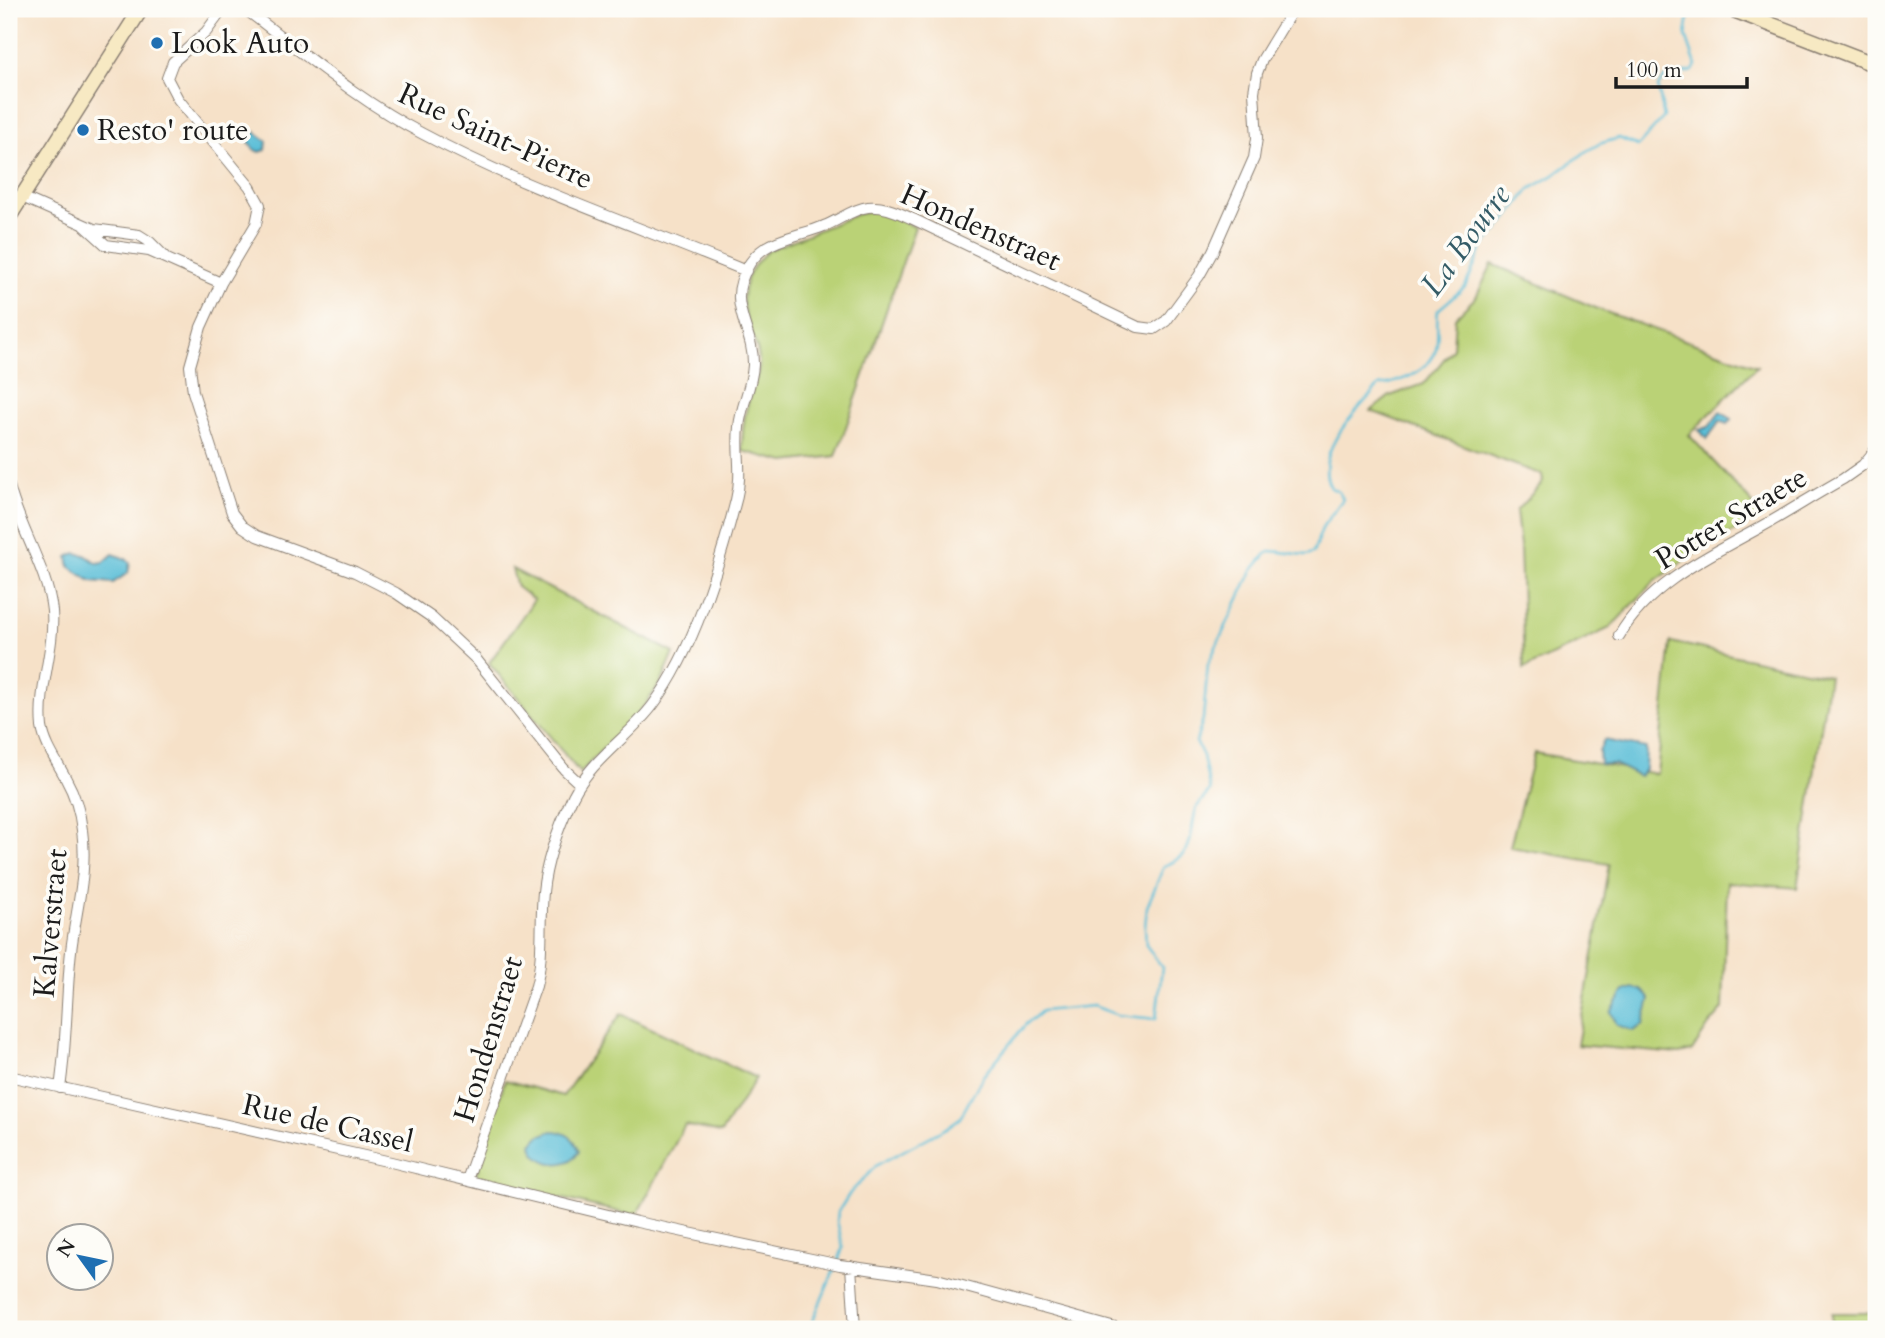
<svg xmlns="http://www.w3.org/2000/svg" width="1885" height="1338" viewBox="0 0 1885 1338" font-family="Cardo,serif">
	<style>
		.green { fill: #bad276; stroke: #6b7749; stroke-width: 2 }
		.water { fill: #59bdd7; stroke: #3a6c7a; stroke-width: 2 }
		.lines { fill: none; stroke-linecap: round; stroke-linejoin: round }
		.stream { stroke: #59bdd7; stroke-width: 2.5 }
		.street-casing { stroke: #897e72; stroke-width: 12 }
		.secondary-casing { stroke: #897e72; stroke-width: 17 }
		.street { stroke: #fff; stroke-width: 10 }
		.secondary { stroke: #f7e9c3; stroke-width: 14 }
		.poi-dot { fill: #1f6fb2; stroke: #fdfcf7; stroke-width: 2.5 }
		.labels { text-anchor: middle; stroke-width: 7; stroke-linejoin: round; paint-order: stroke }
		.poi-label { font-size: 30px; fill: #1c1c1c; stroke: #fdfcf7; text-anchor: start }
		.street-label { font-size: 30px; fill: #1c1c1c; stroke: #fdfcf7 }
		.water-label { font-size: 32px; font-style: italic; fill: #345c67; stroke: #fdfcf7 }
	</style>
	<rect width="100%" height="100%" fill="#fdfcf7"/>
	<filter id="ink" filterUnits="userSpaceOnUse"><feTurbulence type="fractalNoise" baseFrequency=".0143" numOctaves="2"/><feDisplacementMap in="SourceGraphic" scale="14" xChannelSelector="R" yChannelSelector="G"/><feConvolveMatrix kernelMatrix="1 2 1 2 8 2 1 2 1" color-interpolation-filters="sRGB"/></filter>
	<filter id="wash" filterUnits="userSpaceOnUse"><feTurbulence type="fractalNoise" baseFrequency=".00686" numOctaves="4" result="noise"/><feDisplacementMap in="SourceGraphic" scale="28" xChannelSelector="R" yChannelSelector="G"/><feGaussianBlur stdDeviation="1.57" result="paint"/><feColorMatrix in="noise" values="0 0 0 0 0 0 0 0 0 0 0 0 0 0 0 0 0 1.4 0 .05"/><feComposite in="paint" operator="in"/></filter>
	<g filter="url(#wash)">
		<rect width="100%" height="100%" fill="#f6e1c8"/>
		<path class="green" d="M876 210 915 227 836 456 785 462 742 451C742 436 743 422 747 407 750 393 758 381 759 365 760 348 750 334 746 318 737 292 749 266 769 250L855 215Z
			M1492 264 1603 311 1757 366 1689 435 1763 515 1689 557 1653 583 1610 628 1524 669 1520 546 1516 511 1543 482 1542 475 1371 411 1390 396 1424 384 1453 348 1455 318 1476 297Z
			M512 569 674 653 662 681 644 706 580 773 489 663 534 600 517 587Z
			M1671 642 1829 676 1797 888 1727 882 1723 1009 1709 1025 1692 1051 1679 1054 1577 1045 1609 864 1510 847 1534 753 1657 774Z
			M621 1014 756 1078 721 1133 685 1125 636 1216 475 1178 505 1080 563 1096Z
			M1832 1313H1876V1329H1832Z"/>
		<path class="water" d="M255 132 267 141 266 150 260 152C253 151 249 144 248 137Z
			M1720 412 1732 419 1728 424 1720 421 1707 439 1699 430 1709 427Z
			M75 553 85 555 97 563 104 562 113 554 126 559 130 563 128 573 113 583 91 581 70 567 68 557Z
			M1604 740 1646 748 1645 769 1640 777 1615 764H1600L1599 751Z
			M1633 988 1641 990 1650 999 1643 1025 1633 1031 1617 1025 1611 1012 1624 991Z
			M552 1131C565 1131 576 1139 579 1151 570 1171 535 1166 532 1144L539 1136Z"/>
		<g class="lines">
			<path class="stream" d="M838 1262 843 1247 837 1221 838 1212 850 1193 877 1165 946 1128 960 1118 983 1076 1026 1024 1042 1011 1093 1006 1118 1015 1156 1019 1162 967 1146 945 1145 927 1147 907 1164 866C1195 854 1189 840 1195 813 1196 805 1205 797 1210 791L1203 756 1196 742 1203 719 1208 664 1252 571 1266 554 1272 551 1306 555 1313 553 1323 526 1343 499 1339 492 1331 488C1311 453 1357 410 1379 386 1400 382 1429 372 1436 349 1439 337 1436 323 1438 310L1465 287 1483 246 1499 229 1530 189 1554 175 1587 151 1599 144 1619 138 1638 146 1664 117 1658 87 1665 78 1693 71 1696 65 1686 36 1690 9
				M809 1329 835 1268"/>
		</g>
	</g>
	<g filter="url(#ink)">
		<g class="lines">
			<defs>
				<path id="street" d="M223 9 206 32 173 62 167 78 178 99 250 187 260 205 256 224 221 283 201 327 190 366 193 392 232 513 242 526 257 536 355 572 396 593 431 617 476 659 564 769 580 784
					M245 9C302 52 359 101 423 134 526 189 638 226 746 271
					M22 197 94 229 139 235 150 242 166 258
					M84 225 106 245 149 251 221 283
					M9 486C19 527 48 571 52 611 55 649 38 688 42 727 45 746 58 763 66 779 75 795 80 812 82 830 88 872 76 909 71 951 66 996 67 1042 60 1088
					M1619 636C1650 582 1711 555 1763 526 1790 511 1816 494 1843 479L1863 465 1876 449
					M9 1076 391 1162 637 1222 840 1265 937 1279 1119 1329
					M467 1180 536 986C544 955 540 924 543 892 546 859 559 826 573 796 591 760 629 737 653 705 694 650 719 566 736 500 743 472 736 454 739 427 741 406 752 386 753 365 754 326 723 305 750 263 754 257 759 252 765 248 782 237 805 234 824 226 838 221 852 209 868 207 883 205 899 213 913 219L1138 327 1154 329 1166 321 1199 276 1213 251 1254 158 1257 138 1254 92 1257 73 1262 60 1293 9
					M851 1266 855 1329"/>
				<path id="secondary" d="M1731 9 1876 65
					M9 217 141 9"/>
			</defs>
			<use href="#street" class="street-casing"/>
			<use href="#secondary" class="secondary-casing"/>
			<use href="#street" class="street"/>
			<use href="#secondary" class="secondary"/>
		</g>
	</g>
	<g class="poi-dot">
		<circle cx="157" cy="43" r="7"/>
		<circle cx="83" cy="130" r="7"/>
	</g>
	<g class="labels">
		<g class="poi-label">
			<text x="171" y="53">Look Auto</text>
			<text x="97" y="140">Resto' route</text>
		</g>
		<g class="street-label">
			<text transform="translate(496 136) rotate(25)" y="10">Rue Saint-Pierre</text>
			<text transform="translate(981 227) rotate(24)" y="10">Hondenstraet</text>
			<text transform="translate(1731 518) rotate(-31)" y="10">Potter Straete</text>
			<text transform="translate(50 923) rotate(-85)" y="10">Kalverstraet</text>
			<text transform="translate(488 1039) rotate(-73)" y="10">Hondenstraet</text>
			<text transform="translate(328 1123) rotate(13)" y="10">Rue de Cassel</text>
		</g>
		<g class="water-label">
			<text transform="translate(1465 240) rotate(-54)" y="11">La Bourre</text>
		</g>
	</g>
	<rect width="1885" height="1338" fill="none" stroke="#fdfcf7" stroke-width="35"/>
	<g transform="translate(80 1257) rotate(303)"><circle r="33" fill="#fdfcf7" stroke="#a3a29f" stroke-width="2"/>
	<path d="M0-5L12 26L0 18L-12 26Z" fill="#1f6fb2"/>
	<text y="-10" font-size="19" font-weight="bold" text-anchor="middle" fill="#1c1c1c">N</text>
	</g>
	<path d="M1616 77v10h131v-10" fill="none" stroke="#1c1c1c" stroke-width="3.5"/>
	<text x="1626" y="77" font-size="21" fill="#1c1c1c" stroke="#fdfcf7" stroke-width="5" paint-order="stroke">100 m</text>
</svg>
